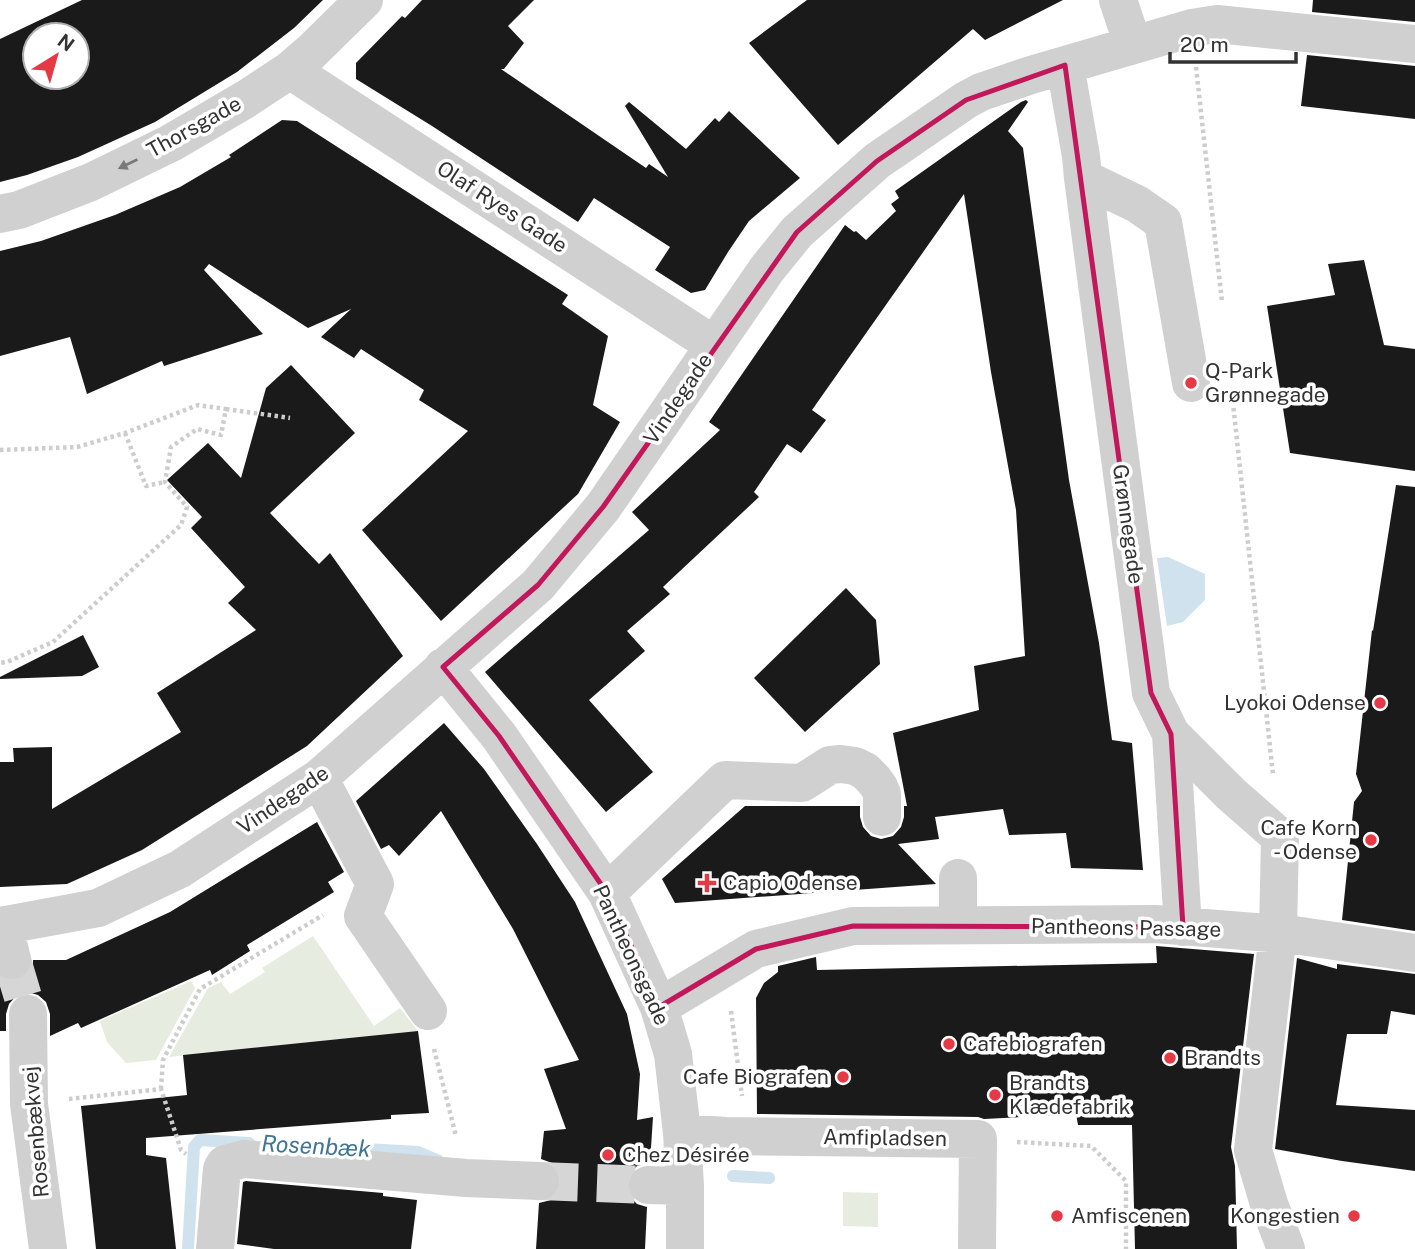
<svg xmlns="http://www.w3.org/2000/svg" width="1415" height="1249" viewBox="0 0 1415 1249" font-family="'Public Sans',sans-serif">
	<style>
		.green { fill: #e6ecdf }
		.water { fill: #cfe2ee }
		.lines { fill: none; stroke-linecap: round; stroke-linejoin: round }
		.stream { stroke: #cfe2ee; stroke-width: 12 }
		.building { fill: #1a1a1a; fill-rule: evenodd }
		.minor-tunnel { stroke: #d6d6d6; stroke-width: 38; stroke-dasharray: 38 19; stroke-linecap: butt }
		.path { stroke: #cdcdcd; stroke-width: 4.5; stroke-dasharray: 3.5 3.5; stroke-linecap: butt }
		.minor { stroke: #d0d0d0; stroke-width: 38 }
		.oneway { fill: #7a7a7a }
		.marked { fill: none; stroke: #c2185b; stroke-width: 5; stroke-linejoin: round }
		.poi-dot { fill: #e63946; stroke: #fff; stroke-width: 2.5 }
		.labels { text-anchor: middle; stroke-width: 7; stroke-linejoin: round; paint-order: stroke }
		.street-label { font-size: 21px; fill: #333; stroke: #fff }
		.poi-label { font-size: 21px; fill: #333; stroke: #fff; text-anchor: start }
		.water-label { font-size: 23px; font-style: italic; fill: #3f7597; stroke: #fff }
	</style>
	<rect width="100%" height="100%" fill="#fff"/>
	<path class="green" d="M313 936 374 1026 400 1008 418 1031 169 1057 208 988 221 982 230 994 265 972 262 968Z
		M191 981 195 988 156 1060 126 1063 107 1042 100 1021Z
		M843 1192 878 1193V1227L843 1226Z"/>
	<path class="water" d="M1168 557 1205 574V600L1183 622 1167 626 1157 558Z"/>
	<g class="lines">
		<path class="stream" d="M312 1146 418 1152 439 1161
			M733 1176 769 1178
			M188 1249 194 1147 200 1140 249 1143"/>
	</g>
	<path class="building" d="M82 0H323L294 28 237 72 155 122 78 157 27 175 0 182V39ZM35 35H77V77H35Z
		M422 0H534L508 26 524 43 504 69H501L646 168 649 164 668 177 625 106 629 102 686 149 715 118 719 122 729 111 800 178 749 221 728 252 705 290 691 293 655 270 670 247 594 198 578 222 432 126 356 79V63L402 16 405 18Z
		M807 0H1063L985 40 973 29 838 145 749 43Z
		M1313 0H1415V22L1312 12Z
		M1307 55 1415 66V119L1301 106Z
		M1026 100 1028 102 1008 131 1023 148 1069 480 1099 643 1112 740 1132 743 1143 870 1071 868 1066 833 1009 835 1003 809 935 817 939 839 898 844 936 884 675 903 662 879 745 806H860V817L863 827 871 836 881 839 893 836 901 827 904 817V806H907L893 733 979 710 974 666 1025 656 1016 510 991 372 964 194 812 410 826 420 801 453 787 444 754 492 759 497 663 587 670 594 627 631 645 651 589 700 653 772 606 812 485 672 649 530 632 512 720 430 709 422 845 225 854 232 856 231 866 240 896 211 891 204 899 198 895 191 1021 102Z
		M282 120 297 121 568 295 562 304 608 336 593 405 620 422 578 494 441 621 362 530 468 431 419 400 424 390 361 349 354 358 321 337 351 309 308 328 209 264 204 270 263 334 164 366 162 361 87 394 70 337 0 356V251L41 241 115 215 180 187 231 157 229 155Z
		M1364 260 1384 345 1415 349V471L1290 453 1267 306 1335 295 1328 264Z
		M291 365 355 433 270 513 319 564 330 553 403 656 307 746 142 850 67 884 0 887V762H14L13 748 52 747V809L181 732 157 693 256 630 228 603 245 587 191 528 202 517 167 480 208 443 241 478 266 388Z
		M1396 485 1415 487V931L1342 920 1354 802 1362 791 1356 774 1372 630 1373 631Z
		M846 588 876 620 880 664 805 732 754 678Z
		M83 635 99 667 82 676 0 679V677Z
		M444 723 484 769 537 844 575 902 627 1014 640 1074 637 1120 653 1117 650 1163 637 1166 629 1174 626 1184 629 1196 637 1204 647 1207 645 1249H536L539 1203 551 1200 559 1192 562 1183 559 1170 552 1163 541 1159 544 1131 566 1129 544 1069 579 1060 513 929 441 811 399 856 389 845 381 849 356 801Z
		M317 822 344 872 328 882 334 892 247 945 250 951 212 975 210 970 81 1028 78 1023 50 1036V1014L46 1002 38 995 27 992 17 995 9 1004 6 1014V1031H0V978L6 981H18L27 976 33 967V960H66L170 912Z
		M1156 946 1254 954 1231 1147 1235 1166 1237 1249H1135L1132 1125H1078L1076 1114 984 1119 978 1117 757 1114 756 998 764 983 778 972V966L816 957 817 970 1157 963Z
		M1297 958 1337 969V964L1415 974V1015L1391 1011 1387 1034H1347L1336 1105 1415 1110V1171L1342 1161 1275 1149Z
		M418 1031 429 1113 391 1115V1119L146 1138V1155L166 1158 176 1249H96L81 1106 187 1095 183 1055Z
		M246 1181 383 1193V1196L417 1200 411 1249H274L237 1244 243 1182Z"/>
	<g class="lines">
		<path class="minor-tunnel" d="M12 960 28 1014
			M540 1181 648 1185"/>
		<path class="path" d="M1196 67 1222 302
			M1232 394 1273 775
			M226 409 290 418
			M125 433 146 486 165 482
			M0 450 77 447 125 433 198 405 226 409 221 435 197 429 171 447 165 482 187 507 181 525 53 642 7 662 0 663
			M731 1011 742 1096
			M434 1049 456 1136
			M161 1089 163 1060 200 989 323 915
			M69 1099 161 1089 181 1150 186 1154
			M1017 1142 1091 1146 1126 1181V1249"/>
		<path class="minor" d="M1118 0 1133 45
			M1065 65 1081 156 1083 178 1151 693 1171 734 1231 794 1280 837 1278 933 1253 1150 1269 1204 1286 1249
			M290 70 714 345
			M1083 178 1137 204 1163 222 1191 383
			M0 214 19 210 91 182 171 143 246 99 290 70 311 52 364 0
			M443 667 499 736 607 893 659 1007 673 1054 682 1133 685 1186V1249
			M1171 734 1183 927
			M319 778 375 884 363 916 428 1011
			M607 893 725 780 802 783 830 765 841 764 855 766 865 771 874 780 879 787 882 794V817
			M4 925 12 960
			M958 925V878
			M0 926 98 908 180 869 319 778 538 585 603 507 767 269 797 232 877 161 966 100 981 92 1031 75 1192 28 1217 24 1415 44
			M659 1007 756 949 853 926 1155 924 1294 935 1415 953
			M28 1014 29 1104 48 1249
			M682 1133 726 1136 978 1139 977 1249
			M648 1185 685 1186
			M215 1249 222 1169 225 1164 244 1159 466 1178 540 1181"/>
	</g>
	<defs><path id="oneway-solid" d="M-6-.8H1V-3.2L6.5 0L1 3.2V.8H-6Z" transform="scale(1.75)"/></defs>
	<use class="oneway" href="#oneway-solid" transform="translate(128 164) rotate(154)"/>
	<path class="marked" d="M1065 65 1151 693 1171 734 1183 927 853 926 756 949 659 1007 607 893 499 736 443 667 538 585 603 507 797 232 877 161 966 100Z"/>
	<g class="poi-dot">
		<circle cx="1191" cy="383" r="7"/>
		<circle cx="1380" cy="703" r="7"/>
		<circle cx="1371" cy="840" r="7"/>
		<path d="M703.5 872.5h7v7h7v7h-7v7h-7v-7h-7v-7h7z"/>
		<circle cx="949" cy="1044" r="7"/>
		<circle cx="1170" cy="1058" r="7"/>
		<circle cx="843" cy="1077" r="7"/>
		<circle cx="995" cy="1095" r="7"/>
		<circle cx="608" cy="1155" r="7"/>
		<circle cx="1057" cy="1216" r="7"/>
		<circle cx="1354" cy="1216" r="7"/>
	</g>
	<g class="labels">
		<g class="street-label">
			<text transform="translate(194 127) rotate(-29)" y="7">Thorsgade</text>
			<text transform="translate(502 207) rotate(33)" y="7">Olaf Ryes Gade</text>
			<text transform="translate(678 399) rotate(-56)" y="7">Vindegade</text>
			<text transform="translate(1128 524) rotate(82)" y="7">Grønnegade</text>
			<text transform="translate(283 800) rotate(-34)" y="7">Vindegade</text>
			<text transform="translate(1126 928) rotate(1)" y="7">Pantheons Passage</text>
			<text transform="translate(631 955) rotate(65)" y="7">Pantheonsgade</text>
			<text transform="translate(36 1132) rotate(-95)" y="7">Rosenbækvej</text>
			<text transform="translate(885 1138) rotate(1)" y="7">Amfipladsen</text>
		</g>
		<g class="poi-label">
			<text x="1205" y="378">Q-Park<tspan x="1205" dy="24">Grønnegade</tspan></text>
			<text x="1366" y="710" text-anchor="end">Lyokoi Odense</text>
			<text x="1357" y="835" text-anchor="end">Cafe Korn<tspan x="1357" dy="24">- Odense</tspan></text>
			<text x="723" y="890">Capio Odense</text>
			<text x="963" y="1051">Cafebiografen</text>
			<text x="1184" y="1065">Brandts</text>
			<text x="829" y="1084" text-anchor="end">Cafe Biografen</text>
			<text x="1009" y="1090">Brandts<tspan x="1009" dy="24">Klædefabrik</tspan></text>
			<text x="622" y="1162">Chez Désirée</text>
			<text x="1071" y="1223">Amfiscenen</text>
			<text x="1340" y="1223" text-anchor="end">Kongestien</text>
		</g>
		<g class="water-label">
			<text transform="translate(316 1146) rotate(3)" y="8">Rosenbæk</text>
		</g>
	</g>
	<g transform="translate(56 56) rotate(37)"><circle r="33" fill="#ffffff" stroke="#adadad" stroke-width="2"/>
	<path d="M0-5L12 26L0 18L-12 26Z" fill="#e63946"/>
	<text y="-10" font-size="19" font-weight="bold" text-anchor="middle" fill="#333333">N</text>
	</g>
	<path d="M1170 52v10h126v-10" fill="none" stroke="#333333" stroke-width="3.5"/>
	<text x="1180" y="52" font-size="21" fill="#333333" stroke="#ffffff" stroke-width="5" paint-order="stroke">20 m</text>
</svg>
